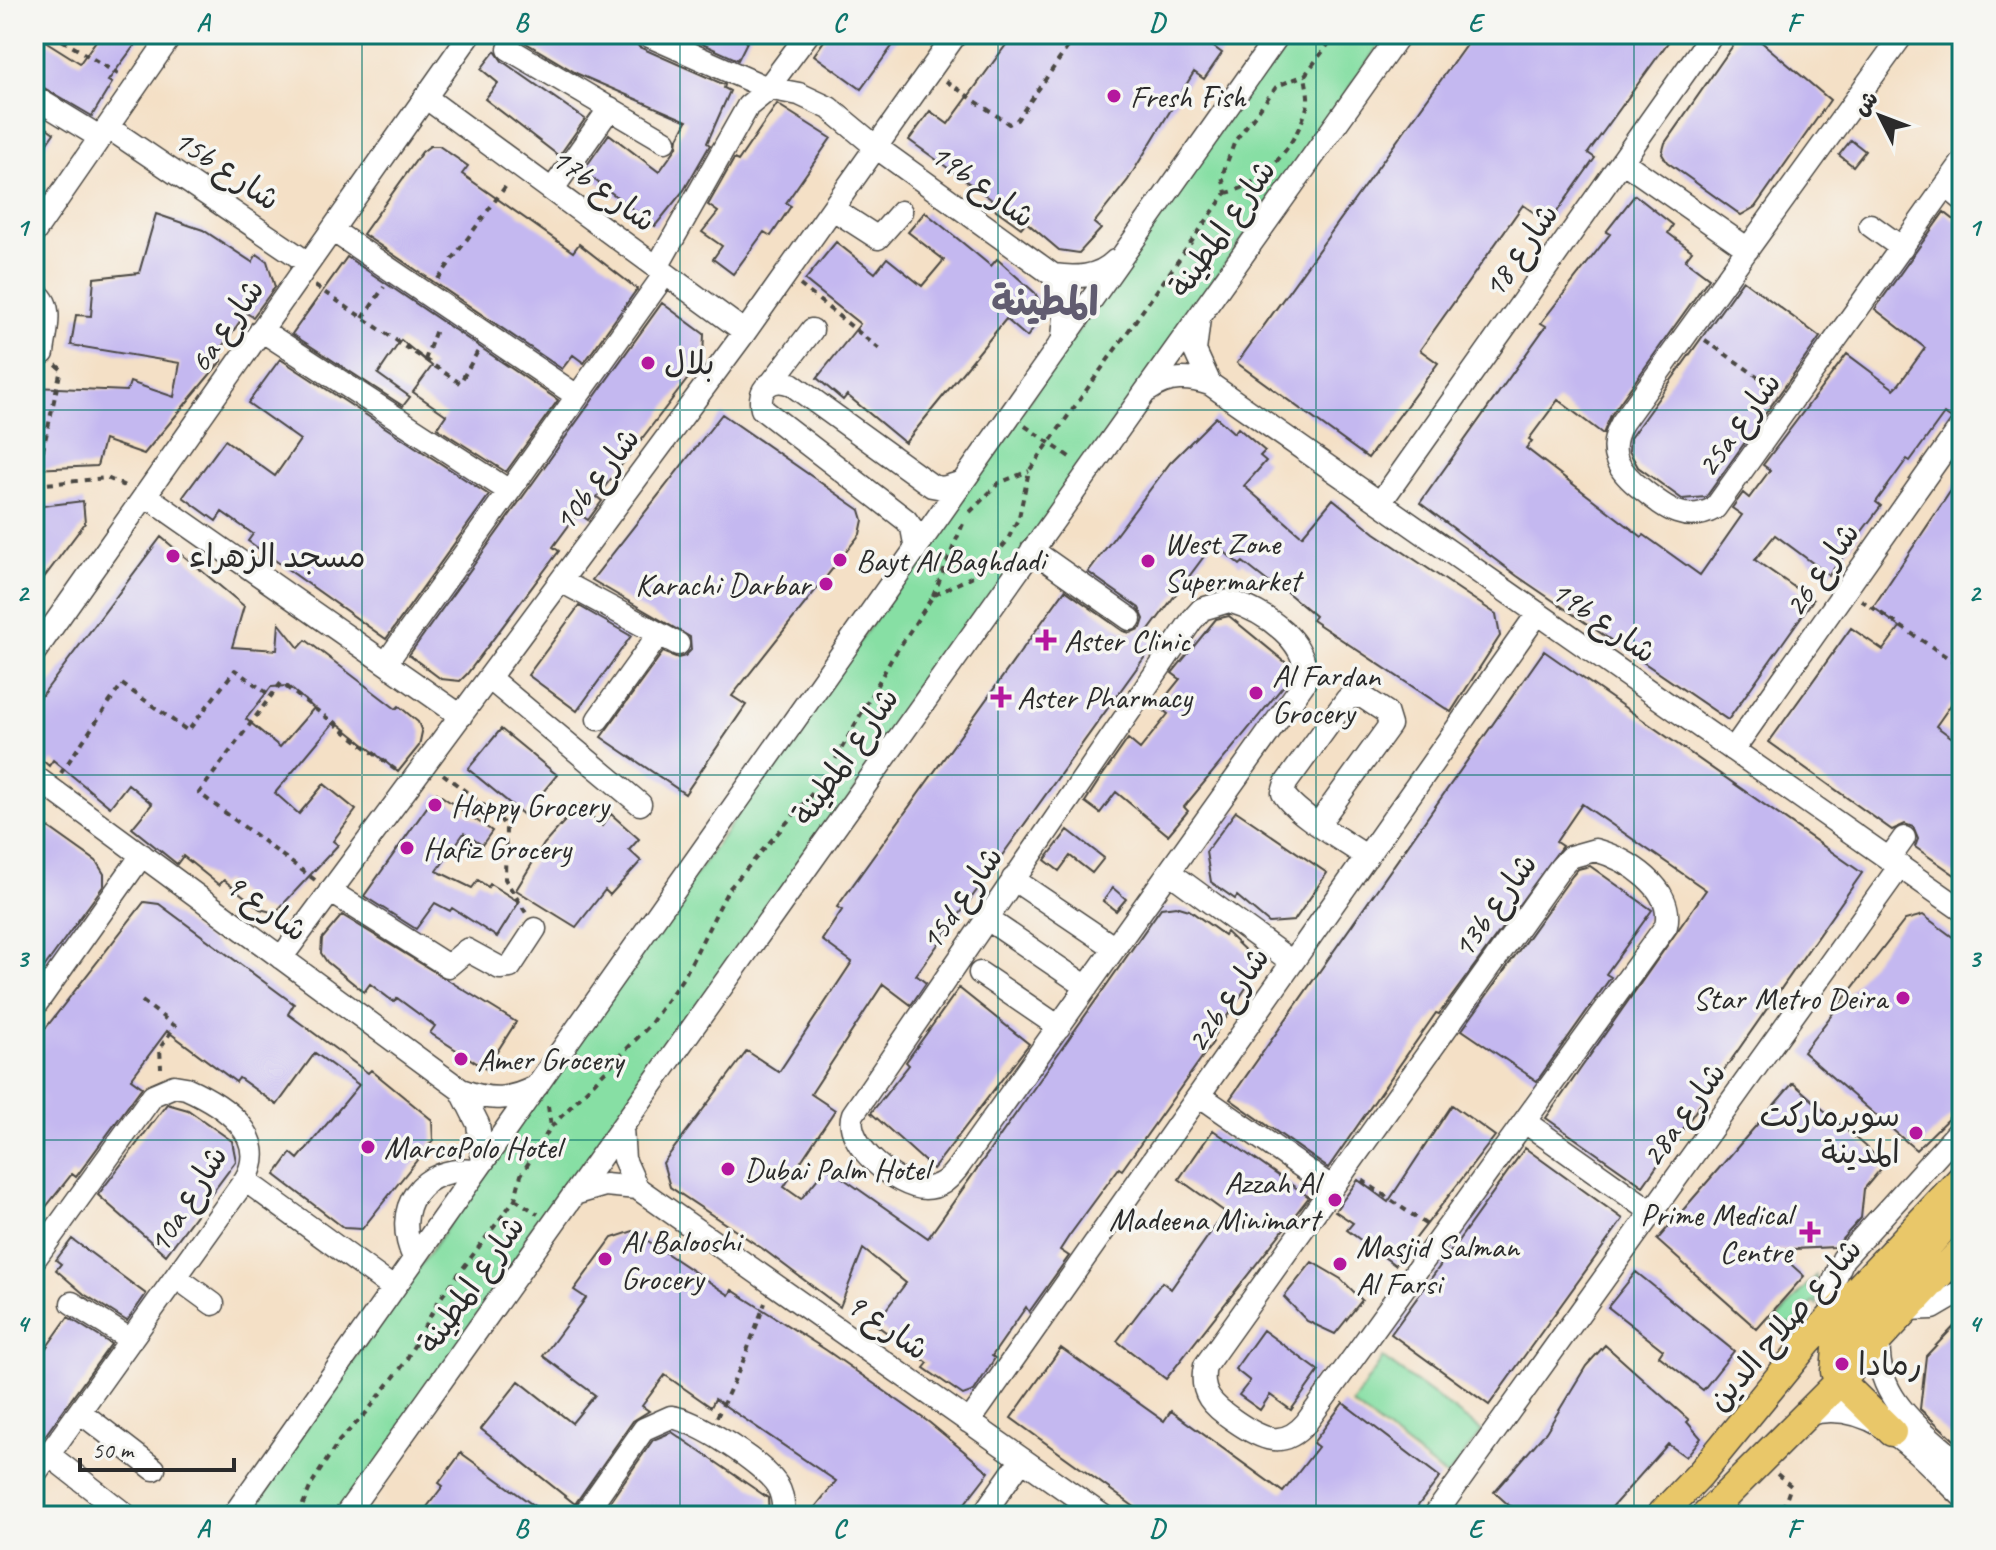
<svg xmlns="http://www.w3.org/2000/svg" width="1996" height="1550" viewBox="0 0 1996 1550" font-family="Caveat,'Playpen Sans Arabic',sans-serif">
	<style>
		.green { fill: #87dfa4; stroke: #598568; stroke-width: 2 }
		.building { fill: #c4b8f0; fill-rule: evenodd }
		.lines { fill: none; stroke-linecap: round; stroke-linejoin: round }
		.minor-casing { stroke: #494642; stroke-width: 25 }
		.major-casing { stroke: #494642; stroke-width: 31 }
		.path { stroke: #494642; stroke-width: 4; stroke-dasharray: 6 6; stroke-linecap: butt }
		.minor { stroke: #fff; stroke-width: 22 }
		.major { stroke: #e9c769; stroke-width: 28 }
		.grid { fill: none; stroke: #0f766e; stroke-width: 2; stroke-opacity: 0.55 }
		.poi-dot { fill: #b5179e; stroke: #f6f6f2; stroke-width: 3 }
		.labels { text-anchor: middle; stroke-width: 7; stroke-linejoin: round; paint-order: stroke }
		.poi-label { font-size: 32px; fill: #2b2b2b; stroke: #f6f6f2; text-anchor: start }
		.street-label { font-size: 32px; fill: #2b2b2b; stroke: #f6f6f2 }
		.district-label { font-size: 40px; font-weight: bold; fill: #615c70; stroke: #f6f6f2 }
		.neatline { fill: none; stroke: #0f766e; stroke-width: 3 }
		.grid-label { font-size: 26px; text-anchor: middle; font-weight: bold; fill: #0f766e }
	</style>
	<rect width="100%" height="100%" fill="#f6f6f2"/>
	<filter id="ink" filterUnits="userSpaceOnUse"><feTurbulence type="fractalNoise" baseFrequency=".0125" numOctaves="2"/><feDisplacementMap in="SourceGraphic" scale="16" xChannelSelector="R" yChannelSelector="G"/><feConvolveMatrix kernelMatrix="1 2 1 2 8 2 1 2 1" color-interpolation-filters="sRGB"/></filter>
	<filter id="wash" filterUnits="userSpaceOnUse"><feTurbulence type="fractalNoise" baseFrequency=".006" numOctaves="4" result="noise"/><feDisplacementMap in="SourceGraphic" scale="32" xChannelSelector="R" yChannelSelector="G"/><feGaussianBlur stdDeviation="1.8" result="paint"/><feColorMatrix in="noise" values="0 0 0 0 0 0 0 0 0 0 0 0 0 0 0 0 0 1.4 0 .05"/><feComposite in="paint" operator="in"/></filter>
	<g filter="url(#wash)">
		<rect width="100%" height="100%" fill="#f4e0c6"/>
		<path class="green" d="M1287 34H1387L344 1516H244Z
			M1816 1275 1817 1305 1813 1302 1794 1324 1771 1325Z
			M1383 1358 1482 1431 1447 1477 1352 1404Z"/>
		<g id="blocks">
			<path class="building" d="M34 34 80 63 101 34H143L108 81 112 83 92 116 34 82Z
				M487 34H631L639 47 725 85 724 88 730 91 707 143 710 145 684 190 655 226 583 171 609 134 659 172 677 147 678 138 687 121 578 74 516 37 508 35 499 39Z
				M680 34H751L738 60Z
				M829 34H901L861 89 814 55Z
				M1014 34H1196L1222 53 1204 79 1194 72 1128 180 1094 223 1101 229 1079 253 1059 250 1026 222 1021 228 992 207 995 202 909 140 930 111 948 124Z
				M1474 34H1674L1588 153 1595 158 1549 223 1523 205 1420 350 1438 363 1368 458 1237 363Z
				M1741 34H1752L1830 100 1755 207 1741 215 1667 162 1662 154 1665 143Z
				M495 51 502 61 585 119 559 156 485 99 498 83 481 69Z
				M777 104 831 138 786 203 791 206 771 236 764 232 733 274 713 259 722 246 702 232 718 212 708 205 734 159 738 161Z
				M34 119 54 133 34 162Z
				M1851 140 1865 151 1853 166 1839 155Z
				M430 146H439L468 166 462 174 573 252 579 244 637 289 584 363 573 355 562 369 363 234 422 152Z
				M1635 195 1673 225 1668 233 1692 251 1685 260 1709 278 1611 415 1603 434 1558 400 1529 439 1532 441 1526 448 1642 537 1644 535 1700 575 1742 515 1732 508 1743 493 1749 498 1770 470 1763 465 1847 354 1894 389 1899 384 1925 348 1875 309 1944 212 1962 226V401L1950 418 1944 414 1910 461 1907 459 1876 502 1881 506 1829 575 1775 535 1755 560 1813 600 1728 720 1517 576 1420 503 1546 326 1541 323 1610 234 1606 232Z
				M925 212 991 266 997 259 1035 293 1042 306 1038 321 1027 337 1006 319 905 443 847 395 843 400 817 378 860 324 805 280 836 242 875 273 887 258 922 286 944 260 908 232Z
				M156 214 203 230 252 262 257 254 267 261 275 287 253 317 246 313 214 358 222 360 144 454 104 440 97 466 34 469V387L127 391 130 382 174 397 180 363 71 345 76 315 91 316 94 278 139 273Z
				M347 257 558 400 506 472 437 428 446 415 413 392 432 366 401 340 378 374 410 397 403 406 292 334Z
				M1743 280 1820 337 1706 497 1682 499 1638 467 1629 451 1630 438Z
				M662 303 704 334 703 359 597 497 602 501 588 520 578 513 553 547 559 551 467 674 460 681 441 679 409 655Z
				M280 359 489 495 386 639 248 541 253 534 222 512 216 521 183 497 225 440 275 476 300 440 248 403Z
				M722 414 860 510 863 520 860 534 732 696 746 705 685 794 601 737 663 652 678 658 685 656 691 650 690 637 592 580Z
				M1216 417 1234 433 1238 428 1265 451 1260 456 1266 461 1244 486 1302 536 1333 499 1375 533 1496 614 1500 636 1451 712 1312 620 1315 616 1275 582 1272 585 1243 562 1240 565 1214 543 1144 637 1154 644 916 975 926 983 911 1005 883 984 811 1094 835 1110 784 1187 801 1199 827 1167 928 1238 1161 908 1176 906 1189 910 1224 935 1226 932 1254 959V976L1211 1040 1213 1042 1122 1170 1119 1168 1069 1236 1060 1250 1069 1256 1029 1312 1026 1307 992 1356 995 1358 974 1391 963 1395 924 1368 928 1363 875 1324 906 1283 863 1249 840 1307 763 1249 670 1187 663 1163 747 1051 779 1072 852 962 822 940 842 910 837 907 1065 590 1123 631 1130 633 1141 628 1144 619 1139 608 1088 572 1170 463Z
				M1962 474V689L1936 726 1962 745V880L1915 847 1918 839 1913 827 1905 824 1892 830 1769 742 1851 628 1883 650 1900 627 1873 607Z
				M83 501 85 523 34 591V507Z
				M161 537 244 606 232 647 277 650 279 623 299 648 306 640 396 709 399 706 418 722 422 732 419 746 398 772 335 721 275 793 299 814 324 784 356 810 333 841 338 845 275 913 260 909 224 880 219 885 183 856 177 864 132 828 152 804 128 784 110 807 53 760 49 766 34 753V706ZM288 686 314 708 280 747 246 719 271 687Z
				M579 606 631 636 577 711 528 675Z
				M1229 616 1290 666V678L1184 807 1188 811 1168 835 1116 792 1100 813 1085 802 1100 779 1128 739 1140 749 1168 714 1158 706 1180 679 1172 673 1216 619Z
				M1544 651 1862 873 1643 1186 1546 1118 1706 890 1582 804 1556 842 1562 846 1439 1014 1436 1013 1328 1168 1230 1099Z
				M501 729 557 775 524 815 468 769Z
				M437 793 492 831 482 845 464 833 437 871 472 888 478 880 488 887 490 884 519 902 497 937 452 908 450 911 435 903 416 929 364 896Z
				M579 805 602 826 611 814 639 839 629 850 641 861 610 895 605 890 576 927 516 890 544 844Z
				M1236 811 1327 873 1294 921 1269 923 1237 896 1235 899 1211 882 1206 852Z
				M44 824 96 861 104 874V885L34 981V837Z
				M1068 830 1104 858 1092 873 1070 856 1059 871 1045 860Z
				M1590 866 1652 910 1606 974 1611 977 1537 1081 1462 1030 1572 876 1578 869Z
				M1113 888 1126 899 1116 911 1103 901Z
				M144 902 159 904 294 1004 288 1014 368 1073 371 1070 432 1120 433 1140 362 1229 344 1228 275 1175 291 1153 298 1159 359 1085 315 1053 277 1105 239 1078 236 1082 167 1031 131 1079 142 1087 76 1177 72 1174 34 1222V1043Z
				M342 915 516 1022 486 1069 430 1033 435 1026 397 998 394 1002 370 984 364 992 327 962 321 953 322 939Z
				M1923 915 1962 944V1105L1916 1150 1803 1052 1905 920Z
				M959 988 1029 1044 933 1169 871 1113 909 1065 906 1062Z
				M1793 1083 1885 1164 1864 1189 1861 1218 1835 1247 1775 1250 1804 1276 1757 1329 1657 1240Z
				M167 1104 188 1110 232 1141 236 1161 166 1255 98 1195Z
				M1452 1105 1495 1136 1395 1265 1347 1230 1353 1223 1335 1211 1358 1180 1388 1202Z
				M1213 1130 1309 1197 1166 1379 1117 1341 1162 1282 1171 1289 1225 1212 1179 1179Z
				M1525 1148 1623 1219 1489 1405 1391 1334Z
				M633 1231 729 1295 732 1290 826 1350 930 1423 989 1472 955 1516H808L836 1481 715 1399 711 1407 665 1375 642 1406 649 1411 633 1421 575 1504 481 1429 519 1381 572 1423 595 1395 543 1356 586 1298 574 1290 612 1238Z
				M72 1239 146 1294 127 1321 84 1294 56 1270 61 1264 56 1260Z
				M1312 1262 1341 1279 1362 1300 1335 1334 1307 1321 1284 1297Z
				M1636 1272 1734 1351 1703 1390 1659 1356 1663 1350 1608 1307Z
				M68 1317 111 1344 34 1451V1365Z
				M1962 1318V1447L1920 1409 1926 1356Z
				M1263 1330 1319 1371 1291 1410 1270 1395 1260 1410 1239 1395 1250 1381 1235 1369Z
				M1605 1345 1689 1420 1687 1422 1701 1438 1686 1457 1668 1444 1604 1516H1521L1494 1492 1546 1432 1586 1366Z
				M1061 1348 1164 1421 1171 1411 1283 1492 1318 1447 1313 1443 1343 1403 1440 1477 1410 1516H1147L1011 1418Z
				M672 1432 768 1498 769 1516H600L653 1440Z
				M461 1453 548 1516H420L443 1486 439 1483Z"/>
		</g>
	</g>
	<g filter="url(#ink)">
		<use href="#blocks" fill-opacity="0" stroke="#494642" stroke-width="2"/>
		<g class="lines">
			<defs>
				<path id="minor" d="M645 34 767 88 799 94 829 108 876 147 1053 275 1066 307 1063 337
					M1903 34 1622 423C1605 453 1619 472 1643 490 1667 509 1686 524 1715 508L1962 163
					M509 49 665 141
					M34 97 101 138
					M425 97 745 332
					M109 128 308 263
					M1622 161 1748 249
					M1946 186 1962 199
					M552 190 610 108
					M833 209 878 238 901 212
					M1870 225 1902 248
					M332 230 577 396
					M34 233 172 34
					M657 267 748 106 764 93 808 34
					M1053 275C1075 278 1098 278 1115 261
					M34 292C56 304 45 332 43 353
					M1199 318 1195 351 1210 384
					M261 330 509 491
					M773 381 812 330
					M1149 390C1169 376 1188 377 1210 384L1962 910
					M145 495 461 716
					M1380 503 1712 34
					M916 549 912 528 906 520 762 409C757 389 771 376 791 384L932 486 943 488 963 482
					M1032 550 1130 619
					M561 581 678 644
					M1229 601C1264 611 1313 643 1304 683L956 1170C948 1180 939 1188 925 1188 898 1188 842 1143 853 1114L1192 620 1202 609Z
					M34 653 470 34
					M386 663 665 274
					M489 678 640 804
					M598 719 659 634
					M1733 750 1962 425
					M34 776 461 1090C490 1101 510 1101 537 1086
					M1319 823 1390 725 1386 712 1360 695 1347 699 1286 783 1283 793C1295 814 1346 842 1367 857
					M1595 850C1627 859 1675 888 1666 926L1306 1423C1283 1450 1261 1439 1235 1421 1213 1406 1199 1394 1205 1366L1561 867 1570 857Z
					M1889 859 1904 838
					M1169 872 1292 962
					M1013 879 1115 948
					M330 891 448 966 467 950 500 968 510 967 535 929
					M986 918 1087 987
					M281 958 745 332 956 34
					M980 973 1059 1027
					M34 1007 142 855
					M461 1090 478 1124 483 1162
					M1199 1095 1331 1187
					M1525 1122 1652 1212
					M622 1128 624 1159 637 1188
					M245 1180 393 1288
					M574 1194 605 1185 637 1188 1103 1516
					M414 1258C391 1208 421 1165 476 1171
					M34 1260 153 1095 174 1086 186 1088C222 1104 272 1136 245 1180L34 1475
					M176 1277 213 1304
					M72 1303 131 1340
					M1908 1309 1933 1308 1962 1291
					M1832 1316V1286L1843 1259 1962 1128
					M1879 1340C1874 1400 1923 1430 1962 1466
					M80 1412 154 1469
					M1808 1414C1874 1397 1918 1455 1962 1496
					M969 1422 1538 613
					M49 1455 127 1516
					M233 1516 1279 34
					M345 1516 1400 34
					M583 1516 644 1429 671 1417C696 1420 763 1463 777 1485 783 1495 784 1505 783 1516
					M982 1516 1022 1459
					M1434 1516 1900 866"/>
				<path id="major" d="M1892 1432 1840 1381 1835 1372 1837 1349 1946 1225 1962 1200
					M1660 1516 1700 1474 1808 1342 1962 1178
					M1705 1516 1840 1381 1962 1250"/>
			</defs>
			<use href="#minor" class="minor-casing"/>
			<use href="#major" class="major-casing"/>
			<path class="path" d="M52 34 118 74
				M946 81 1009 124 1017 120 1077 34
				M1226 193C1264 186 1297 143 1307 107 1310 98 1306 85 1305 75
				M438 279 508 183
				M800 285 882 351
				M315 286 460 383 478 351
				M363 318 384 287
				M1705 340 1777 390
				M425 360 437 327
				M1025 426 1074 460
				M36 485 107 478 125 486
				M35 486 61 369 56 365
				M970 512 999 483 1029 471
				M933 596 965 519
				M1861 600 1962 667
				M61 773 122 684 188 731 235 670 271 696
				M443 774 499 817 506 828 505 879 526 913
				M315 880 199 793 271 696 281 683 397 771
				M142 1001 175 1026 160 1048 161 1068
				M548 1106 551 1127
				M1362 1180 1427 1225
				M515 1199 538 1214
				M717 1417 742 1364 765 1303
				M298 1516 312 1483 339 1441 366 1413 404 1364 439 1300 515 1199 521 1175 551 1127 649 1026 685 975 728 890 824 780 891 660 933 596 983 571 1007 541 1019 517 1029 471 1226 193 1222 176 1235 141 1277 86 1305 75 1336 34
				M1773 1516 1785 1503 1791 1486 1777 1474"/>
			<use href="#minor" class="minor"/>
			<use href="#major" class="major"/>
		</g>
	</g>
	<path class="grid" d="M362 34V1516M680 34V1516M998 34V1516M1316 34V1516M1634 34V1516M34 410H1962M34 775H1962M34 1140H1962"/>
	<g class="poi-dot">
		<circle cx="1114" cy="96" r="8"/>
		<circle cx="648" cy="363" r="8"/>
		<circle cx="173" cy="556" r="8"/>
		<circle cx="840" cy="560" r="8"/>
		<circle cx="1148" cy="561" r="8"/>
		<circle cx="826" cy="584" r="8"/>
		<path d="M1042 628h8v8h8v8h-8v8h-8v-8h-8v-8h8z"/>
		<circle cx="1256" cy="693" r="8"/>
		<path d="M997 685h8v8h8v8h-8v8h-8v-8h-8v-8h8z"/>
		<circle cx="435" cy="805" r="8"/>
		<circle cx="407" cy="848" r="8"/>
		<circle cx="1903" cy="998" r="8"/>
		<circle cx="461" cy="1059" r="8"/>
		<circle cx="1916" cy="1133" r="8"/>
		<circle cx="368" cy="1147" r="8"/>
		<circle cx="728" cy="1169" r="8"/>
		<circle cx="1335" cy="1200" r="8"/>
		<path d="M1806 1220h8v8h8v8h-8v8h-8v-8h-8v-8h8z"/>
		<circle cx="605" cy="1259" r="8"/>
		<circle cx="1340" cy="1264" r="8"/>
		<circle cx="1842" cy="1364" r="8"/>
	</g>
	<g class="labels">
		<g class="poi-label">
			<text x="1130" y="107">Fresh Fish</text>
			<text x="664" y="374">بلال</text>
			<text x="1164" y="554">West Zone<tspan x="1164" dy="37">Supermarket</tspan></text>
			<text x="189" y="567">مسجد الزهراء</text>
			<text x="856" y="571">Bayt Al Baghdadi</text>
			<text x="810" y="595" text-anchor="end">Karachi Darbar</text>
			<text x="1064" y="651">Aster Clinic</text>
			<text x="1272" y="686">Al Fardan<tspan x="1272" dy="37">Grocery</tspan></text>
			<text x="1017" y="708">Aster Pharmacy</text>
			<text x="451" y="816">Happy Grocery</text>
			<text x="423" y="859">Hafiz Grocery</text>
			<text x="1887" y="1009" text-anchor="end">Star Metro Deira</text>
			<text x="477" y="1070">Amer Grocery</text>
			<text x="1900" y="1126" text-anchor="end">سوبرماركت<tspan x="1900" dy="37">المدينة</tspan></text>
			<text x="384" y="1158">MarcoPolo Hotel</text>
			<text x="744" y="1180">Dubai Palm Hotel</text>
			<text x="1319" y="1193" text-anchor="end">Azzah Al<tspan x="1319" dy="37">Madeena Minimart</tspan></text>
			<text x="1792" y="1225" text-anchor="end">Prime Medical<tspan x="1792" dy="37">Centre</tspan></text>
			<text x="621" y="1252">Al Balooshi<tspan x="621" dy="37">Grocery</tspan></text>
			<text x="1356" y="1257">Masjid Salman<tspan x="1356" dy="37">Al Farsi</tspan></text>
			<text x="1858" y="1375">رمادا</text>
		</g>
		<g class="street-label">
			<text transform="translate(227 169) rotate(34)" y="11">15b شارع</text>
			<text transform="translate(983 185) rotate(36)" y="11">19b شارع</text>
			<text transform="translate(604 189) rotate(36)" y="11">17b شارع</text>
			<text transform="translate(1222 228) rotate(-55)" y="11">شارع المطينة</text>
			<text transform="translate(1520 250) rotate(-55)" y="11">شارع 18</text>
			<text transform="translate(226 325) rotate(-55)" y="11">6a شارع</text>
			<text transform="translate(1738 424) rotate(-54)" y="11">25a شارع</text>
			<text transform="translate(596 479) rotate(-53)" y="11">10b شارع</text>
			<text transform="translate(1821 569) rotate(-55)" y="11">شارع 26</text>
			<text transform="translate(1604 621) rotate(35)" y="11">19b شارع</text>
			<text transform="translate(845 756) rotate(-55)" y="11">شارع المطينة</text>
			<text transform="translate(961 898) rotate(-55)" y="11">15d شارع</text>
			<text transform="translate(1494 905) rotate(-54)" y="11">13b شارع</text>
			<text transform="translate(267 907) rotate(36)" y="11">شارع 9</text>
			<text transform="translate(1227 999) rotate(-55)" y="11">22b شارع</text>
			<text transform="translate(1683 1114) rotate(-54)" y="11">28a شارع</text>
			<text transform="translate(187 1199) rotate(-58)" y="11">10a شارع</text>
			<text transform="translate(471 1284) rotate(-55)" y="11">شارع المطينة</text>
			<text transform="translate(1784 1324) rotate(-49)" y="11">شارع صلاح الدين</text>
			<text transform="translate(888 1326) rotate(35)" y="11">شارع 9</text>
		</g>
		<g class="district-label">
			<text x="1045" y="315">المطينة</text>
		</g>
	</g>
	<rect width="1996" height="1550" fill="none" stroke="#f6f6f2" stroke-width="88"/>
	<g transform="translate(1880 116) rotate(312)" stroke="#f6f6f2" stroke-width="6" paint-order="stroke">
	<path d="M0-6L14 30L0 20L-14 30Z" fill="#2b2b2b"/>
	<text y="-12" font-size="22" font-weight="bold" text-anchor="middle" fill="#2b2b2b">ش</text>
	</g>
	<path d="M80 1458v12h154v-12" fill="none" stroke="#2b2b2b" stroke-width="4"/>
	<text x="92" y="1458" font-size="24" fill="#2b2b2b" stroke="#f6f6f2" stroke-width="6" paint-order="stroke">50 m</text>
	<rect x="44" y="44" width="1908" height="1462" class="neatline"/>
	<g class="grid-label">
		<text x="203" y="31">A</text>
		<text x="521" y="31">B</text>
		<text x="839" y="31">C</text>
		<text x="1157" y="31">D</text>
		<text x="1475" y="31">E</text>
		<text x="1793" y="31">F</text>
		<text x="22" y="236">1</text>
		<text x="1974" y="236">1</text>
		<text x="22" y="601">2</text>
		<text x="1974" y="601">2</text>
		<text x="22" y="967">3</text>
		<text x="1974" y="967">3</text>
		<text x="22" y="1332">4</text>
		<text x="1974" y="1332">4</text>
		<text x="203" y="1537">A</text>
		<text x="521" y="1537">B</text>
		<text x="839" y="1537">C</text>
		<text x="1157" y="1537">D</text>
		<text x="1475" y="1537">E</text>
		<text x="1793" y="1537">F</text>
	</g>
</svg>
